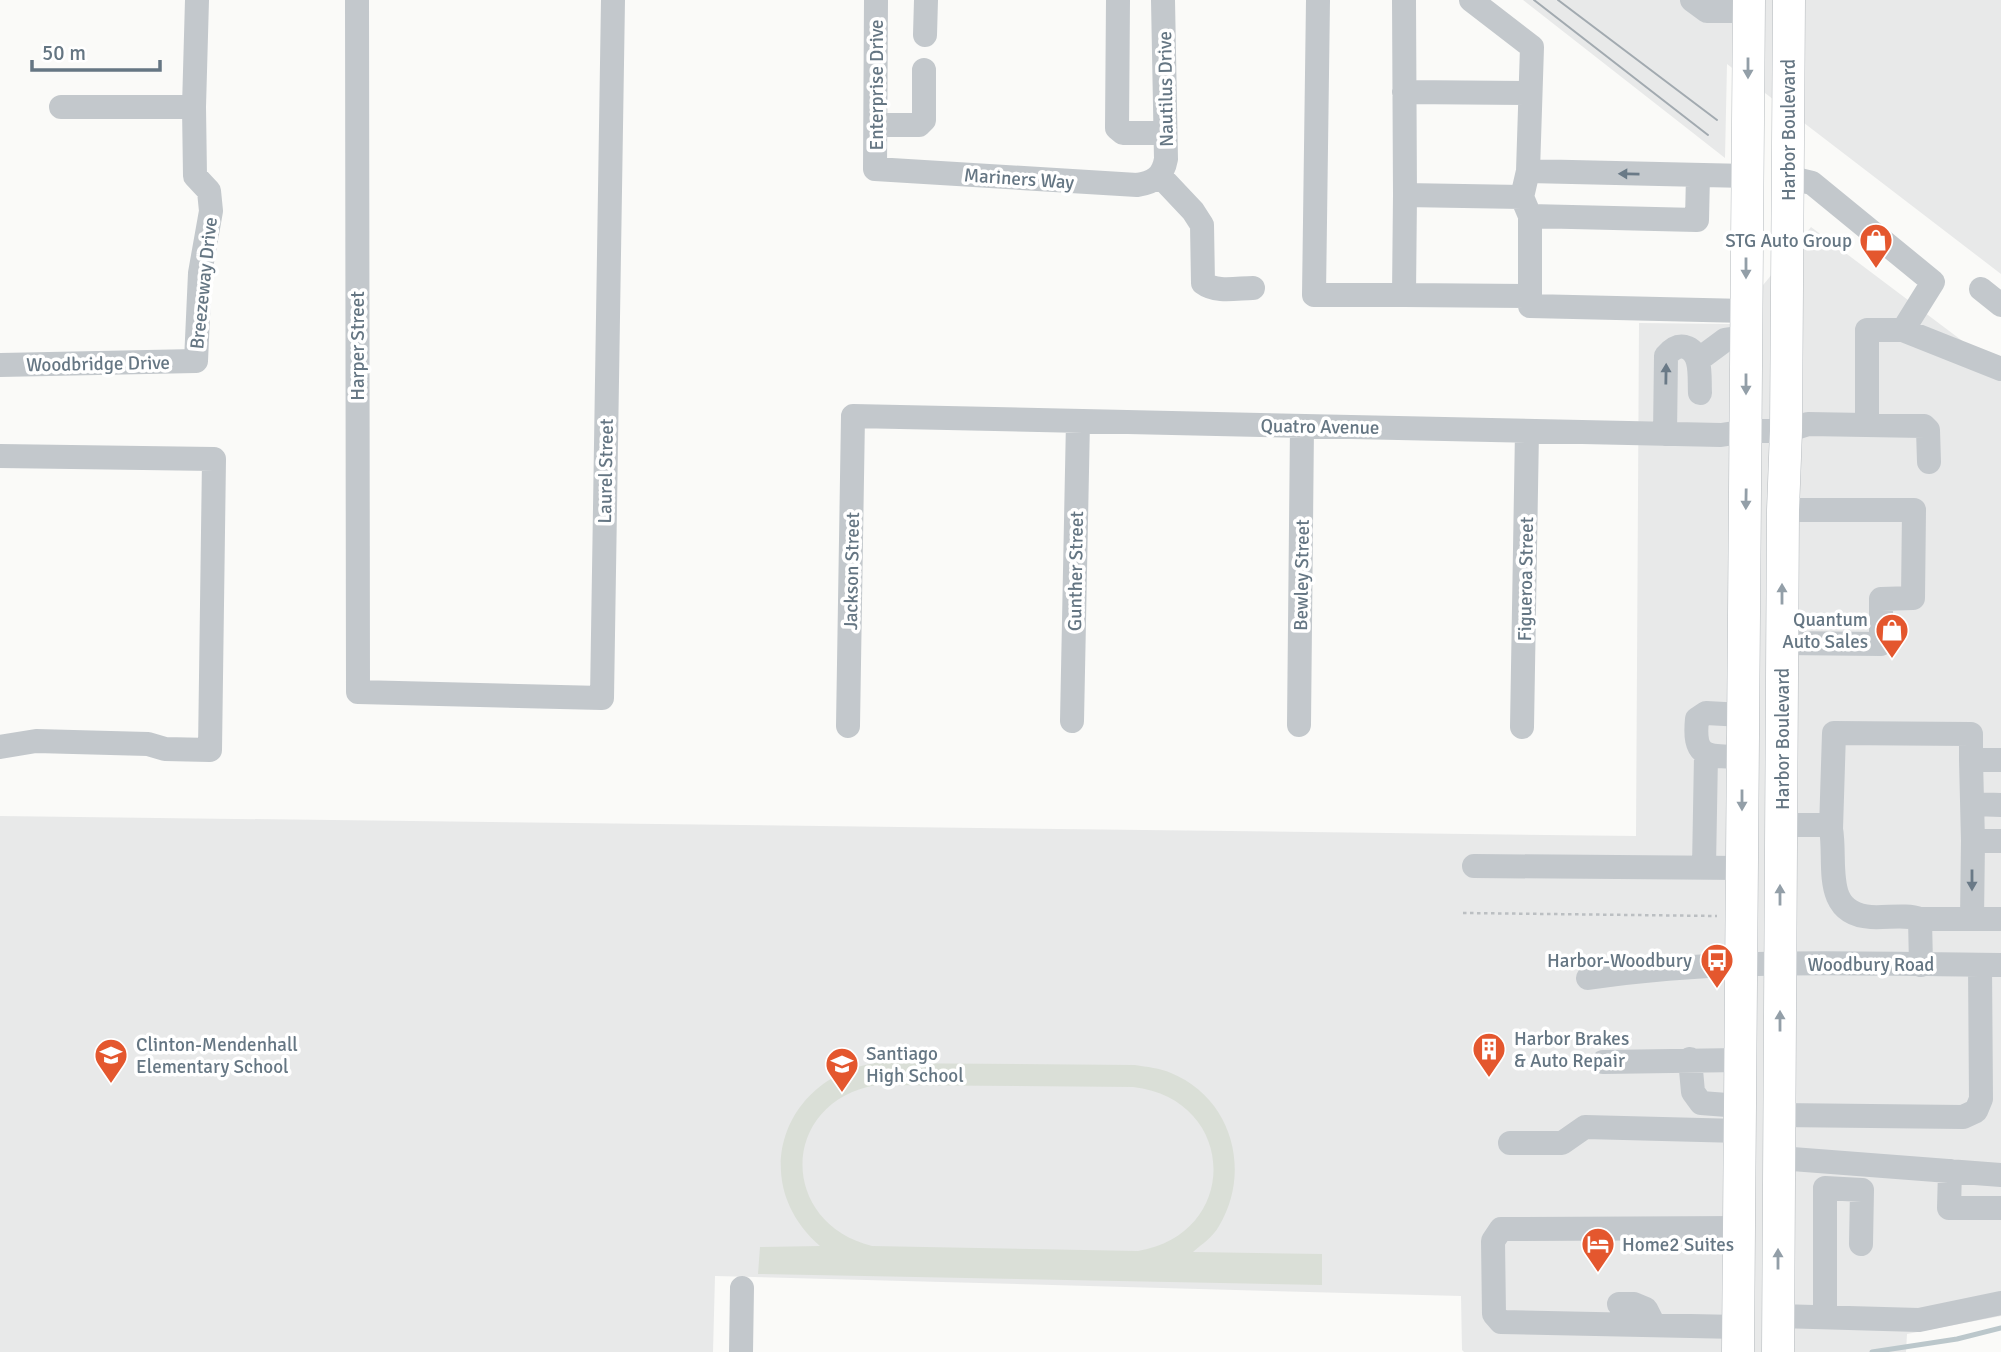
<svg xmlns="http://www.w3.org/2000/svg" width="2001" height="1352" viewBox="0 0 2001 1352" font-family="Signika,sans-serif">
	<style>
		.built { fill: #e8e9e9 }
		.green { fill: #dadfd7; fill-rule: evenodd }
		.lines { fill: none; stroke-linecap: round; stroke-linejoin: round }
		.stream { stroke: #bbc7cb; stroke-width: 5 }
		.major-casing { stroke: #b5babe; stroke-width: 33 }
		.path { stroke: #bbbfc2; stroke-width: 2.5; stroke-dasharray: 3.5 3.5; stroke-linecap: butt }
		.minor { stroke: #c3c8cc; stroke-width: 24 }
		.major { stroke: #fff; stroke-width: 32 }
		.tram { stroke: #a2aab0; stroke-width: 2 }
		.oneway { fill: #939fa8 }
		.oneway2 { fill: #6a7a87 }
		.labels { text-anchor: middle; stroke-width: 7; stroke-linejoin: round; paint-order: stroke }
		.street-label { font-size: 19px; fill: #657683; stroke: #fff }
		.poi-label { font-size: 19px; fill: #657683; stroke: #fff; text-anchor: start }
	</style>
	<rect width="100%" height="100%" fill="#fafaf8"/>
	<path class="built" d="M1523 0H2001V274L1727 64 1725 158Z
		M1811 227 2001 370V1316L1907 1334 1906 1352H1464L1462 1350 1461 1296 715 1276 713 1352H0V816L1636 836 1639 323 1731 324Z"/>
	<path class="green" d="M875 1063 1135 1065C1147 1067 1160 1068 1171 1073 1232 1098 1252 1171 1219 1226 1213 1237 1202 1244 1193 1252L1322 1254V1285L758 1274 760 1247 820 1246C747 1183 782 1078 875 1063ZM877 1085 1133 1087C1238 1099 1241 1234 1138 1251L872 1246C777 1222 780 1101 877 1085Z"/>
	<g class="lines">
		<path class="stream" d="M1872 1352 1957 1339 2001 1328"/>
		<defs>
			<path id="major" d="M1738 1352 1749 0
				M1778 1352 1783 510 1786 431 1789 0"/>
		</defs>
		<use href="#major" class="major-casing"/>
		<path class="path" d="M1463 913 1717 916"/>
		<path class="minor" d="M357 0 358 692 602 698 613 0
			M876 0 875 169 1137 185C1154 183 1163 176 1166 159L1163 0
			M1118 0 1117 128 1123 133H1165
			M1318 0 1314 295H1404
			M1404 0 1405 195
			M1471 0 1532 47 1528 171
			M1692 0 1707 11H1749
			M925 35 926 0
			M1404 92 1530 93
			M61 107H194
			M876 125H919L924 120V70
			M1160 176 1193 211 1202 225 1203 283C1216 293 1238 288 1253 288
			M1787 177 1812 183 1933 282 1903 330 2001 369
			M1522 197 1405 195 1404 295 1530 296
			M1530 216 1697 220 1698 175
			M1981 289 2001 305
			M1746 311 1530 306V216L1522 197 1528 171 1747 176
			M1698 360 1725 340 1746 337
			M0 365 196 361 200 273 211 211 209 191 195 176 194 107 197 0
			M1867 425V330H1903
			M1665 434 1666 356C1671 350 1677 345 1685 347 1703 352 1699 378 1700 393
			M0 456 214 459 210 750 165 749 148 744 36 741 0 747
			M1782 643 1881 644V599L1913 598 1914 510H1783
			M1072 721 1078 421
			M1299 725 1302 426
			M848 726 853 416 1721 435 1747 431H1786L1808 424 1924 426 1928 430 1929 462
			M1522 727 1527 431
			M1742 757C1708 756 1693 760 1697 719L1706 713 1743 715
			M1971 760 1973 841H2001
			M1973 804 2001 805
			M1781 825H1825L1831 829C1837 862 1821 914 1871 917 1887 918 1906 914 1920 919L1921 965
			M1831 829 1834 733 1971 734V760H2001
			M1474 866 1742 868
			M1704 867 1706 755
			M1920 919H2001
			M1972 919 1973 841
			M1588 978C1725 957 1863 964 2001 965
			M1690 1059 1693 1092 1701 1103 1740 1106
			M1603 1062 1740 1060
			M1779 1115 1963 1117 1976 1111 1981 1099 1980 965
			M1510 1143H1562L1585 1127 1740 1131
			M1779 1158 2001 1175
			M1950 1171 1949 1208H2001
			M1619 1304H1634L1646 1309 1654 1325
			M1778 1316 1919 1320 2001 1303
			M1825 1317V1188L1862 1190 1861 1244
			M1738 1327 1501 1322 1494 1314 1493 1241 1501 1229 1739 1228
			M741 1352 742 1288"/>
		<use href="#major" class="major"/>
		<path class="tram" d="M1534 0 1708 135
			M1558 0 1717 120"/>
	</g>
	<defs><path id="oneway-solid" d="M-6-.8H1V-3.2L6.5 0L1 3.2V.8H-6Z" transform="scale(1.75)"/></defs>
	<g class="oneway">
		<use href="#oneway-solid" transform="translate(1748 68) rotate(90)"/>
		<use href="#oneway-solid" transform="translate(1746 268) rotate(90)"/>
		<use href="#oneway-solid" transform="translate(1746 384) rotate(90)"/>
		<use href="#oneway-solid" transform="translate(1746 499) rotate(91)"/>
		<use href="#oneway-solid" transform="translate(1782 594) rotate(-90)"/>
		<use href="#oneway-solid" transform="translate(1742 800) rotate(90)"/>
		<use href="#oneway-solid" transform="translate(1780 895) rotate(-90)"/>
		<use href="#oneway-solid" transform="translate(1780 1021) rotate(-90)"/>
		<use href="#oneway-solid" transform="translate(1778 1259) rotate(-90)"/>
	</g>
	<g class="oneway2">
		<use href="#oneway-solid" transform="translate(1629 174) rotate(-179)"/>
		<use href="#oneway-solid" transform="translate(1666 374) rotate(-89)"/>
		<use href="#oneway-solid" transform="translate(1972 880) rotate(90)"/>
	</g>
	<defs>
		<symbol id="shop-pin" viewBox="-11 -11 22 30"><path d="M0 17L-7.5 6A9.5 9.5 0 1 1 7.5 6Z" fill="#e4572e" stroke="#fff"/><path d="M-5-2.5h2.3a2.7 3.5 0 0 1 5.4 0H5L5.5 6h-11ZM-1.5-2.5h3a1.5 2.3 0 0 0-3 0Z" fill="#fff"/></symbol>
		<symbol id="bus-pin" viewBox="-11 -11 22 30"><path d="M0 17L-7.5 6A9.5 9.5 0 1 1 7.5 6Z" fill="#e4572e" stroke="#fff"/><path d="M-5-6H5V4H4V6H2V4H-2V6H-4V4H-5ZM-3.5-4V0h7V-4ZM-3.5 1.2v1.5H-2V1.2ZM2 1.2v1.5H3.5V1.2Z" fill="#fff"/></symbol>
		<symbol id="building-pin" viewBox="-11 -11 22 30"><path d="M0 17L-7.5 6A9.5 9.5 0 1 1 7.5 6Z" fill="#e4572e" stroke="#fff"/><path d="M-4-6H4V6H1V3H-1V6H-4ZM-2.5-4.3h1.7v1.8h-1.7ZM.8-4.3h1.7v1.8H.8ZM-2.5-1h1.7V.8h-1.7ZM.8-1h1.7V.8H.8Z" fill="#fff"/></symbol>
		<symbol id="school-pin" viewBox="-11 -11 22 30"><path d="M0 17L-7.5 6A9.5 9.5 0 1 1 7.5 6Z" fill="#e4572e" stroke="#fff"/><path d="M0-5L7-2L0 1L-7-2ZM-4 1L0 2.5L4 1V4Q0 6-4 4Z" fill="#fff"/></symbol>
		<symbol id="hotel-pin" viewBox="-11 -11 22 30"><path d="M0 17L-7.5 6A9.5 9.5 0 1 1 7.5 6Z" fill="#e4572e" stroke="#fff"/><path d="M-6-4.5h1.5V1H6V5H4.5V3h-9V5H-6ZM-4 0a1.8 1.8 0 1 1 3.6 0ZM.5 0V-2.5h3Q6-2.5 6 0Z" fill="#fff"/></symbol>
	</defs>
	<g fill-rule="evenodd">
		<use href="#shop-pin" x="1857" y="221" width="38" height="52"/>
		<use href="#shop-pin" x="1873" y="611" width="38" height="52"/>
		<use href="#bus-pin" x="1698" y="941" width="38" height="52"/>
		<use href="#building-pin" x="1470" y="1030" width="38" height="52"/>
		<use href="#school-pin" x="92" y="1036" width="38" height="52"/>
		<use href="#school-pin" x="823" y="1045" width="38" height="52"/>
		<use href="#hotel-pin" x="1579" y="1225" width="38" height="52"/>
	</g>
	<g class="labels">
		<g class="street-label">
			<text transform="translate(876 85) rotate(-90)" y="7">Enterprise Drive</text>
			<text transform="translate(1165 89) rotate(-91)" y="7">Nautilus Drive</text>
			<text transform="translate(1788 130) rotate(-90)" y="7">Harbor Boulevard</text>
			<text transform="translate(1019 178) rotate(4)" y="7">Mariners Way</text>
			<text transform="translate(203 283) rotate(-84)" y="7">Breezeway Drive</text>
			<text transform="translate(357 346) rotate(-90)" y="7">Harper Street</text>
			<text transform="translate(98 363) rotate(-1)" y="7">Woodbridge Drive</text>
			<text transform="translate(1320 426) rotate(1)" y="7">Quatro Avenue</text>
			<text transform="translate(605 471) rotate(-89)" y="7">Laurel Street</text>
			<text transform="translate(851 571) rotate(-89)" y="7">Jackson Street</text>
			<text transform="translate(1075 571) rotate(-89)" y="7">Gunther Street</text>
			<text transform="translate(1301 575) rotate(-89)" y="7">Bewley Street</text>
			<text transform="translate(1525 579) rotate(-89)" y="7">Figueroa Street</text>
			<text transform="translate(1782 739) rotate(-90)" y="7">Harbor Boulevard</text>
			<text x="1871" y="971">Woodbury Road</text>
		</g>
		<g class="poi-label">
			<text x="1852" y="247" text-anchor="end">STG Auto Group</text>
			<text x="1868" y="626" text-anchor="end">Quantum<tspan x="1868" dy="22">Auto Sales</tspan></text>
			<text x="1692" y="967" text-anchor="end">Harbor-Woodbury</text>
			<text x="1514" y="1045">Harbor Brakes<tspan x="1514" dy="22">&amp; Auto Repair</tspan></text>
			<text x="136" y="1051">Clinton-Mendenhall<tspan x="136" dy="22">Elementary School</tspan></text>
			<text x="866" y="1060">Santiago<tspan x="866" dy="22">High School</tspan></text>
			<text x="1622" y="1251">Home2 Suites</text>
		</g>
	</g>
	<path d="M32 60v10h128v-10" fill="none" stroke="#657683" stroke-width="3.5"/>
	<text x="42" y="60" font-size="21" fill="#657683" stroke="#ffffff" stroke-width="5" paint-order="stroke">50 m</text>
</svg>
